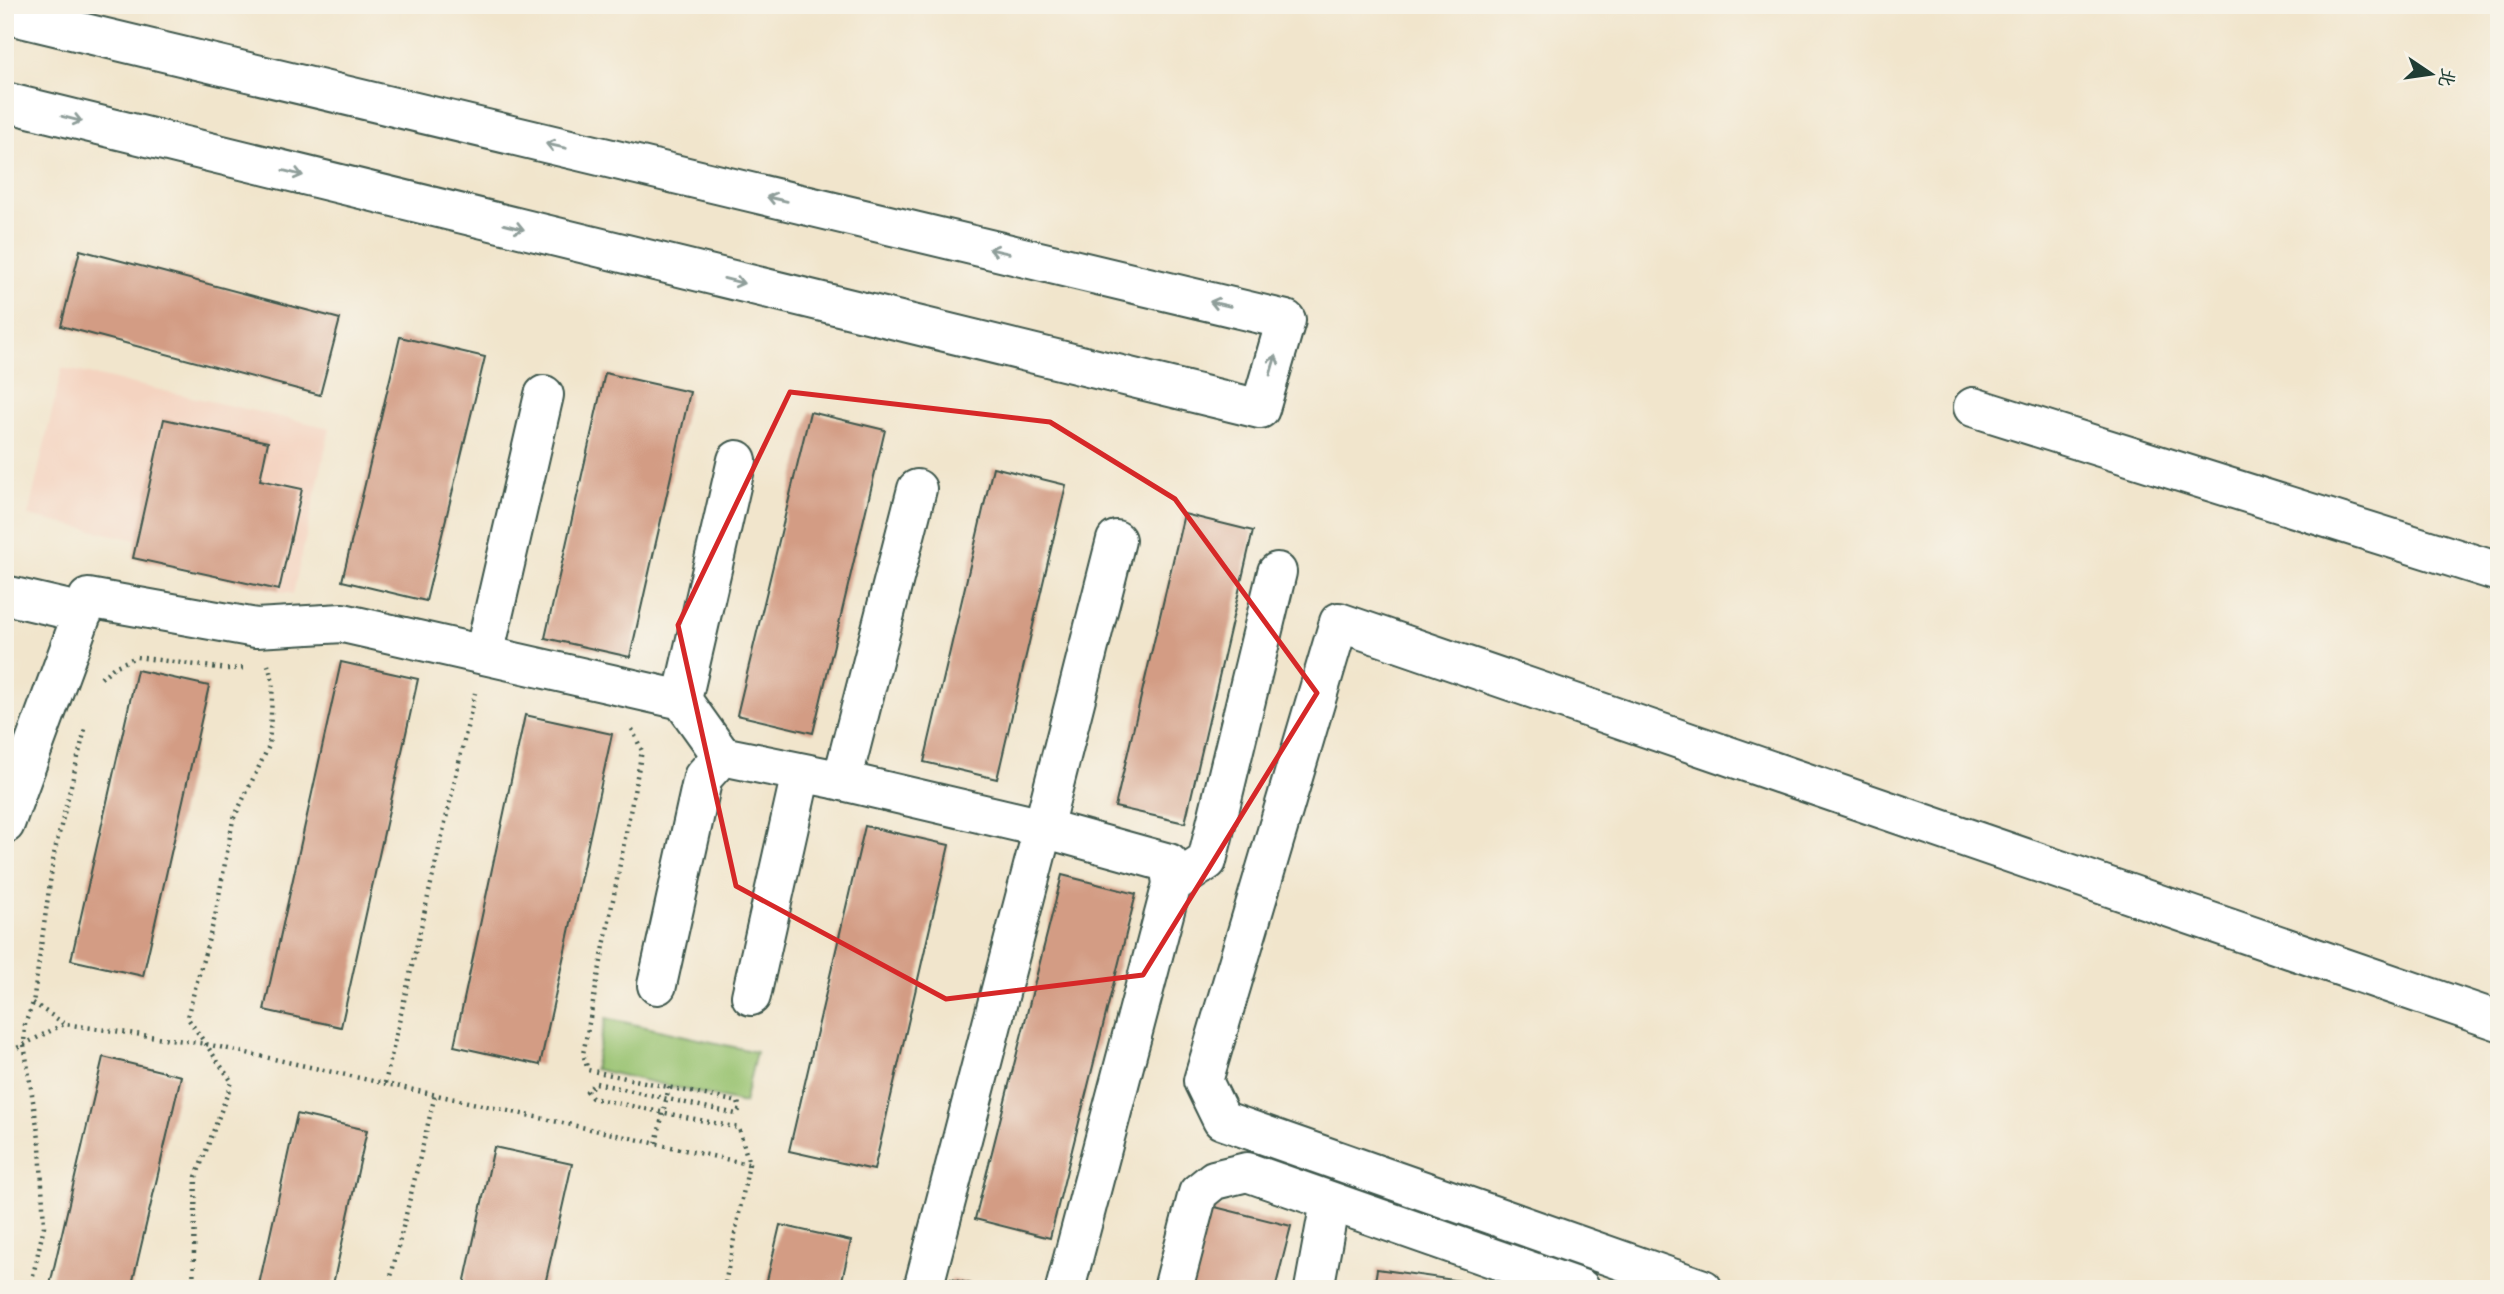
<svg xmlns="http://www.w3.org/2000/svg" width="2504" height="1294" viewBox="0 0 2504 1294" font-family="Itim,'LXGW WenKai TC',sans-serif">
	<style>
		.built { fill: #f4d3c0 }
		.green { fill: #98c26f; stroke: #5c8052; stroke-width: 2 }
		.building { fill: #d39c84 }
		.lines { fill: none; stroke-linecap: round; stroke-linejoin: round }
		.minor-casing { stroke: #3e564b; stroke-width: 42 }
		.path { stroke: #3e564b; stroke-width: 4.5; stroke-dasharray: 2 5; stroke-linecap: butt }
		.minor { stroke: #fff; stroke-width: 38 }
		.oneway { stroke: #8f9e9a }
		.marked { fill: none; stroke: #d62828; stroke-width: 5; stroke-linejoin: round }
	</style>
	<rect width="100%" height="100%" fill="#f7f3e8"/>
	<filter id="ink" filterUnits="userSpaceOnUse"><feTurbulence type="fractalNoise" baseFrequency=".0143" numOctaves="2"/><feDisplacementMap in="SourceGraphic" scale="14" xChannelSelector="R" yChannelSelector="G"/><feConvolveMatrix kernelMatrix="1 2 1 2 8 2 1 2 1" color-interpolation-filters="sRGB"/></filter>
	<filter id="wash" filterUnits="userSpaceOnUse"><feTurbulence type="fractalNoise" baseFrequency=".00686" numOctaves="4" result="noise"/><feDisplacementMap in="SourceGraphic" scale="28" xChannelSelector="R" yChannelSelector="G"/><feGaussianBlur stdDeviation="1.57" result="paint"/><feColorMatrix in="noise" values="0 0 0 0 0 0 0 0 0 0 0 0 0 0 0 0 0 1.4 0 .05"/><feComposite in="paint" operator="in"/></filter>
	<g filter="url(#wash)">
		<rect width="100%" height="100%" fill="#f1e5cc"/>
		<path class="built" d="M62 368 330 428 293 594 133 558 137 540 28 516Z"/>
		<path class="green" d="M606 1018 756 1052 744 1103 594 1069Z"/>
		<g id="blocks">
			<path class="building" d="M80 250 340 319 320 395 61 326Z
				M400 337 485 357 426 601 342 581Z
				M605 373 690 392 630 657 545 638Z
				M810 412 885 430 813 733 737 715Z
				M164 419 268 442 260 480 302 489 279 590 133 558Z
				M993 467 1066 485 997 779 924 762Z
				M1184 514 1253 531 1185 823 1115 807Z
				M341 662 418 679 341 1027 264 1010Z
				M137 670 209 686 143 976 71 960Z
				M525 715 612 734 540 1065 454 1046Z
				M865 826 949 845 874 1170 789 1151Z
				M1062 875 1136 894 1050 1238 975 1219Z
				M103 1057 181 1076 131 1289H49Z
				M297 1114 367 1130 332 1289H258Z
				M494 1147 572 1164 544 1289H463Z
				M1203 1204 1291 1226 1275 1289H1182Z
				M780 1225 851 1241 840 1289H765Z
				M1377 1269 1475 1283 1474 1289H1374Z
				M951 1279 989 1288V1289H949Z"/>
		</g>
	</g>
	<g filter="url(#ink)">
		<use href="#blocks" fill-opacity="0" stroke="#3e564b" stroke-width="2"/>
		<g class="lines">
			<defs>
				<path id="minor" d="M5 14 1286 320 1260 409 5 102
					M1973 407 2499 572
					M1116 540 1043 828 1169 863 1172 884
					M5 595 83 613
					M484 655 544 395
					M682 700 737 460
					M842 781 917 489
					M5 824 88 598 256 628 343 623 682 700 722 756 834 779 1043 828 923 1289
					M657 985 703 777 722 756
					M751 996 801 773
					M1065 1289 1172 884 1207 861 1277 572
					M1173 1289 1198 1193 1214 1180 1247 1172 1581 1289
					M1314 1289 1330 1202
					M1703 1289 1222 1120 1203 1081 1339 622 2499 1021"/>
			</defs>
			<use href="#minor" class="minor-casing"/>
			<path class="path" d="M101 678 114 667 136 657 227 669 246 668
				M632 729 642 751 583 1054 588 1070 738 1102 740 1109 736 1114 596 1083 587 1091 592 1098 739 1128 749 1164 724 1289
				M33 1003 65 1024
				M5 1054 64 1024 206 1044 748 1164
				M385 1083 475 693
				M656 1143 669 1087
				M30 1289 44 1226 40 1145 24 1044 25 1024 33 1003 54 854 85 729
				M193 1289 196 1177 232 1082 187 1017 215 917 233 820 269 746 273 682 268 665
				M388 1289 435 1095"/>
			<use href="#minor" class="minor"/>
		</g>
		<defs><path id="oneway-shaft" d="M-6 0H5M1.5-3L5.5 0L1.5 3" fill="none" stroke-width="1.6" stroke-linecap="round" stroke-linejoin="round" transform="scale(1.75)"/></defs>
		<g class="oneway">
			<use href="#oneway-shaft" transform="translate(72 119) rotate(14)"/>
			<use href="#oneway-shaft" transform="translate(556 146) rotate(-167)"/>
			<use href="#oneway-shaft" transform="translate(293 173) rotate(14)"/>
			<use href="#oneway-shaft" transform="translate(777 199) rotate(-167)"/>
			<use href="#oneway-shaft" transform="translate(514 227) rotate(14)"/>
			<use href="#oneway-shaft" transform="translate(999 251) rotate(-167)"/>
			<use href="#oneway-shaft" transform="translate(734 281) rotate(14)"/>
			<use href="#oneway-shaft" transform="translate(1220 304) rotate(-167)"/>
			<use href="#oneway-shaft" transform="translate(1273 365) rotate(-74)"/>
		</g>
	</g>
	<path class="marked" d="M790 392 1050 422 1175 499 1317 693 1143 975 946 999 736 886 678 625Z"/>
	<rect width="2504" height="1294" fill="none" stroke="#f7f3e8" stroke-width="28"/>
	<g transform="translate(2431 74) rotate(103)" stroke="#f7f3e8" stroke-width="5" paint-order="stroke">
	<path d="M0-5L12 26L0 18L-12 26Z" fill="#1f3d34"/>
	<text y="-10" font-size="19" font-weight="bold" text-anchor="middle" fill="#1f3d34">北</text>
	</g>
</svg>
